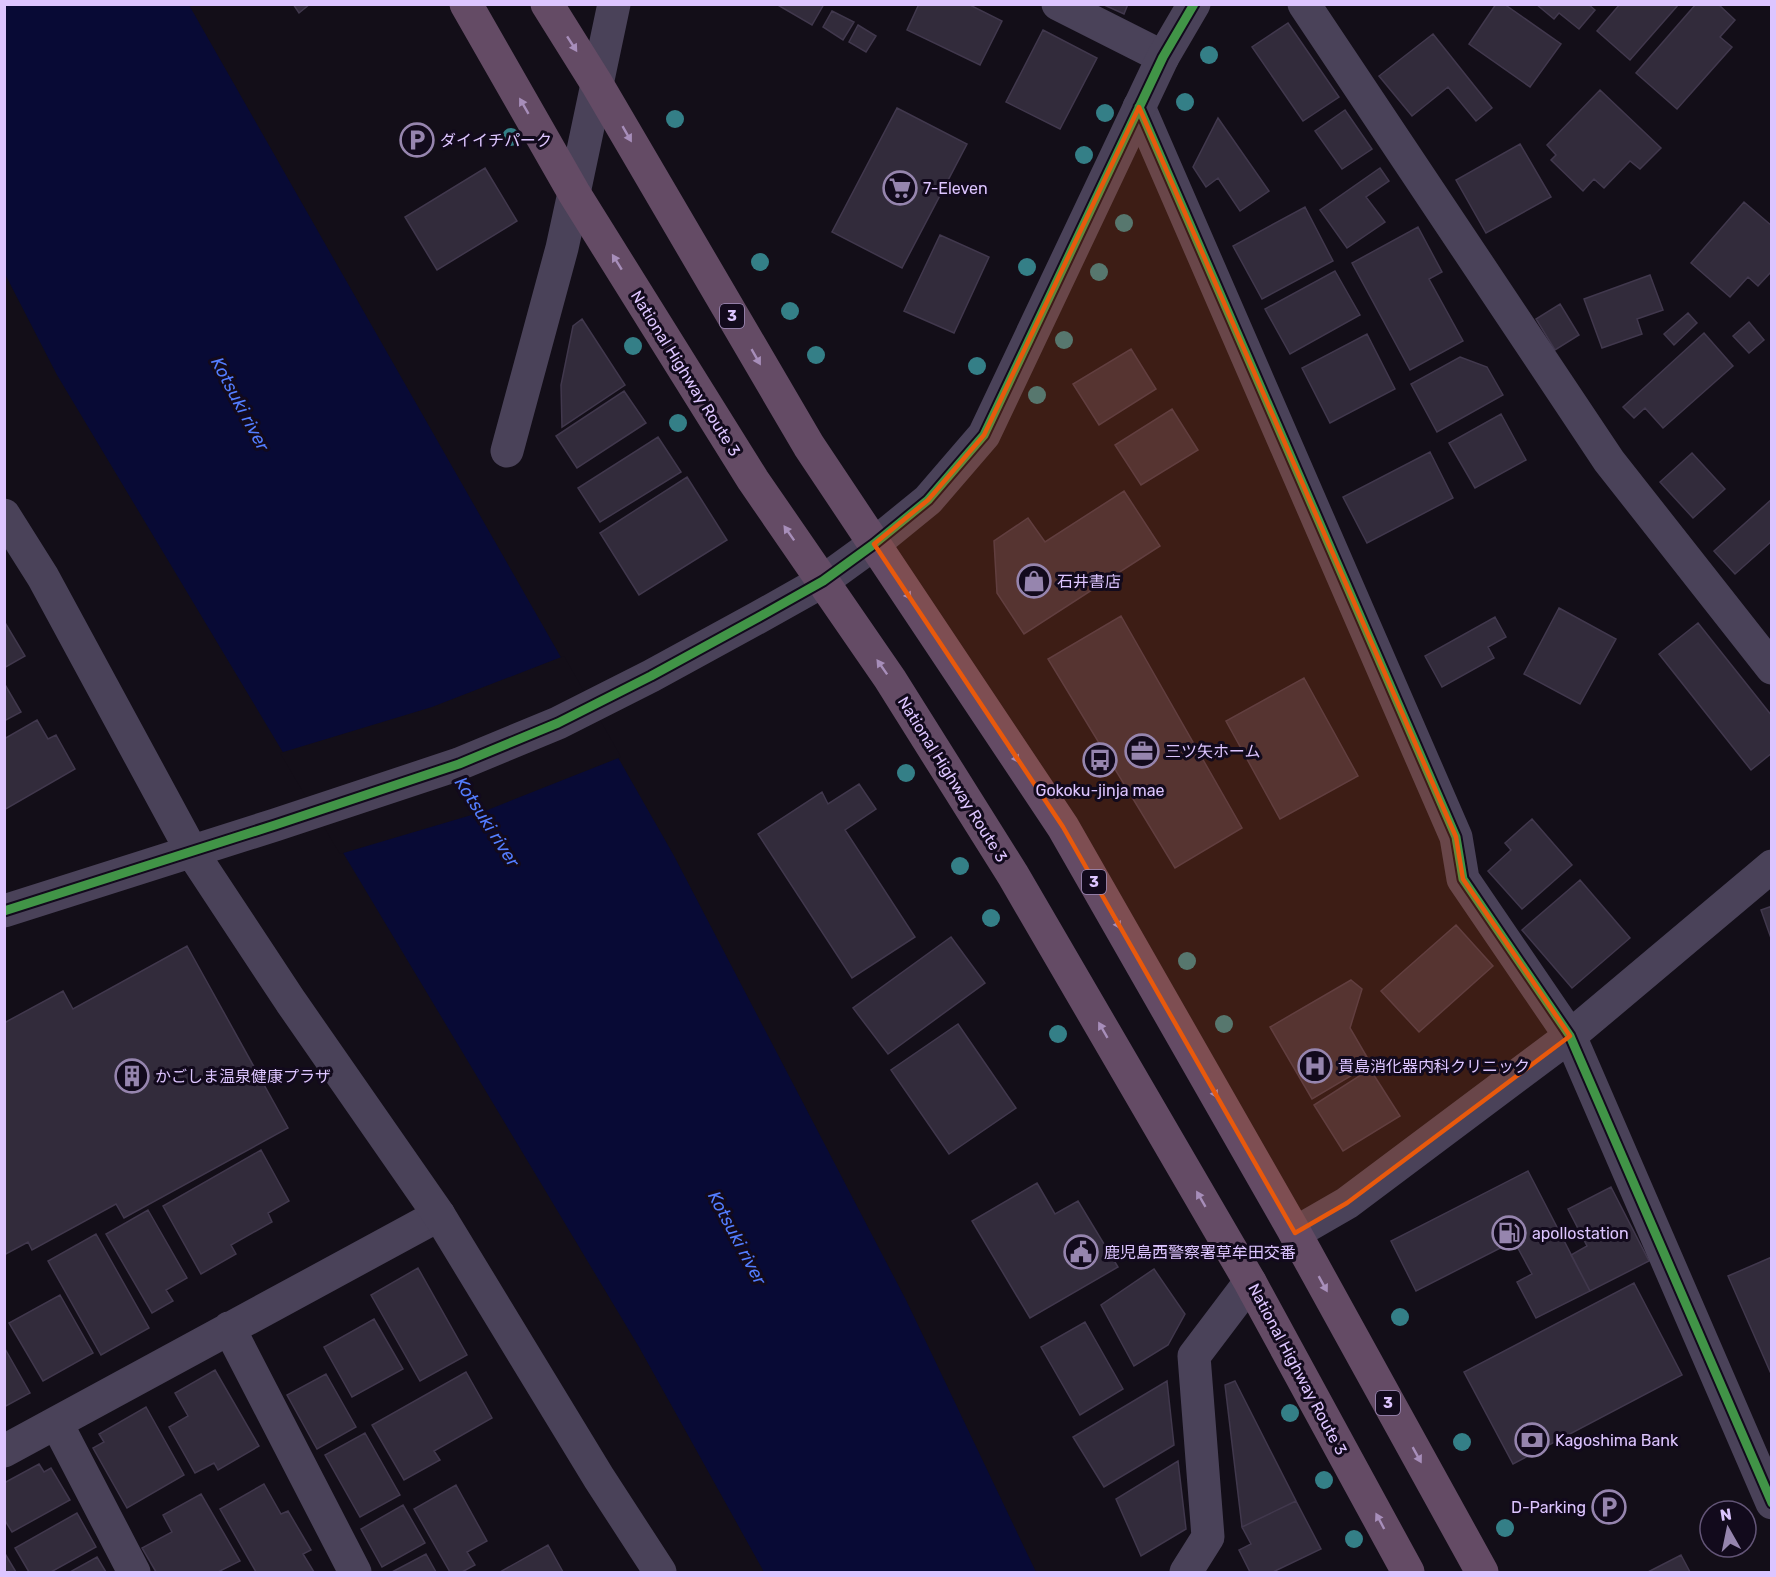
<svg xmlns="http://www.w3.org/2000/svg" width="1776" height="1577" viewBox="0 0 1776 1577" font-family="Rubik,'Noto Sans JP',sans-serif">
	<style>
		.water { fill: #080a35 }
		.pier { fill: #130e18 }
		.building { fill: #322b3b; stroke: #41384d; stroke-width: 1.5 }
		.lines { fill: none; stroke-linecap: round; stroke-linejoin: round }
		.minor { stroke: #4a4259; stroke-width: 33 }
		.tertiary { stroke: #4a4259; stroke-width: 33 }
		.trunk { stroke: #644b65; stroke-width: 33 }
		.cycleway-casing { stroke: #120a1c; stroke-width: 13 }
		.cycleway { stroke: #419447; stroke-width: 9 }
		.tree { fill: #347f87 }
		.oneway { fill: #a78eba }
		.marked { fill: #e8590c; fill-opacity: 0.2; stroke: #e8590c; stroke-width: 4.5; stroke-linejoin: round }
		.labels { text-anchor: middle; stroke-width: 6; stroke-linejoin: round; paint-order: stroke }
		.shield { fill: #120a1c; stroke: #a08dbb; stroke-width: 1.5 }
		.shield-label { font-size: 15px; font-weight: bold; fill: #ddc5ff }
		.poi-label { font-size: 16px; fill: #ddc5ff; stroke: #120a1c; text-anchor: start }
		.street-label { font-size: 16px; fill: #ddc5ff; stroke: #120a1c }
		.water-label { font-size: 18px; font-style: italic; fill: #537dff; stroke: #120a1c }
	</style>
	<rect width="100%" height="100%" fill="#130e18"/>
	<path class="water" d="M5 5H189L673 854 906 1300 1036 1572H764L639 1347 57 375 5 274Z"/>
	<path class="pier" d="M564 656 621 757 485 811 340 854 280 753 432 707Z"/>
	<path class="building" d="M293 4H310L299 13Z
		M776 4H824L812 25Z
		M919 4H968L1002 21 980 65 907 30Z
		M1102 4H1128L1124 14Z
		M1496 4H1504L1561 44 1530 87 1469 44Z
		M1536 4H1588L1595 10 1579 29 1559 13 1554 19Z
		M1620 4H1679L1630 60 1597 31Z
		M1696 4H1718L1735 20 1720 37 1732 47 1677 109 1636 73Z
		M832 11 854 22 843 40 823 27Z
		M1288 23 1339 97 1303 121 1252 47Z
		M858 25 876 36 866 52 849 42Z
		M1043 30 1097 58 1060 129 1006 102Z
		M1433 34 1492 108 1476 121 1448 87 1412 116 1379 76Z
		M1600 90 1661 148 1640 169 1630 161 1604 188 1594 179 1583 191 1551 160 1556 155 1547 145Z
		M897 108 967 144 902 268 832 232Z
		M1345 110 1372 149 1342 169 1315 131Z
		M1218 118 1269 191 1240 211 1218 178 1206 187 1193 167Z
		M1520 144 1551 197 1486 233 1456 180Z
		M485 168 517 221 437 270 405 217Z
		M1380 168 1389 181 1366 197 1385 222 1347 248 1320 210Z
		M1744 202 1772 226V271L1758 286 1748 277 1730 297 1691 263Z
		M1305 207 1333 261 1262 299 1233 246Z
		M1418 227 1442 272 1429 279 1463 341 1410 370 1352 263Z
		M940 235 989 257 954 333 904 311Z
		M1335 271 1360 315 1290 354 1265 309Z
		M1650 275 1663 310 1637 319 1642 334 1602 348 1584 299Z
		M1560 304 1579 335 1555 350 1536 319Z
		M1688 313 1697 323 1674 345 1664 334Z
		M582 319 625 385 562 427 561 385 573 326Z
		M1749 322 1764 340 1749 353 1733 336Z
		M1704 333 1733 366 1663 428 1645 408 1634 418 1623 407Z
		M1367 334 1395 389 1330 423 1302 368Z
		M1131 349 1156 389 1099 425 1073 384Z
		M1460 357 1487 367 1503 395 1437 432 1411 384Z
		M624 391 646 423 577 468 556 436Z
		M1172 409 1198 450 1141 485 1115 445Z
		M1501 414 1526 460 1475 488 1449 443Z
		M658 437 681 472 600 522 578 488Z
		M1430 452 1453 498 1367 543 1343 497Z
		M1692 453 1725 489 1693 518 1660 482Z
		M687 477 727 540 639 595 600 533Z
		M1124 491 1160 546 1024 634 997 593 994 541 1028 518 1045 542Z
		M1772 499V541L1735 574 1714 551Z
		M1559 608 1616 639 1580 704 1524 674Z
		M1121 616 1242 828 1175 868 1048 659Z
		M1495 617 1506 637 1488 647 1494 658 1442 687 1425 656Z
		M4 621 25 656 4 668Z
		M1698 623 1772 716V753L1751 770 1659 654Z
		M1304 678 1358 776 1280 819 1226 721Z
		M4 683 21 712 4 721Z
		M37 720 48 739 56 735 75 769 4 810V739Z
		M859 784 876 809 845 830 915 937 852 978 758 834 822 792 828 804Z
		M1532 819 1572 865 1522 909 1488 871 1511 850 1505 843Z
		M1580 880 1630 938 1572 988 1522 930Z
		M1772 906V941L1761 910Z
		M1456 925 1493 966 1419 1032 1381 991Z
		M951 937 985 983 888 1054 853 1008Z
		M187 946 288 1128 124 1218 116 1204 32 1250 28 1242 4 1255V1023L63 991 73 1009Z
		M1351 980 1362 989 1350 1028 1371 1064 1312 1099 1270 1027Z
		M958 1024 1016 1108 949 1154 891 1070Z
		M1370 1069 1400 1116 1343 1151 1314 1105Z
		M261 1150 289 1201 268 1213 272 1222 231 1245 236 1254 201 1274 163 1206Z
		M1528 1171 1590 1291 1536 1318 1517 1282 1532 1274 1514 1241 1416 1291 1391 1241Z
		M1037 1183 1055 1214 1078 1201 1118 1267 1030 1318 972 1221Z
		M1611 1187 1649 1261 1590 1291 1571 1255 1587 1246 1568 1209Z
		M148 1210 187 1278 166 1290 173 1301 152 1313 106 1234Z
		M96 1234 149 1328 101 1355 48 1261Z
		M1772 1257V1376L1728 1276Z
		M418 1268 467 1355 420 1381 371 1295Z
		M1154 1269 1185 1314 1168 1345 1134 1366 1101 1305Z
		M1634 1283 1682 1375 1513 1464 1464 1372Z
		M60 1295 93 1353 43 1381 9 1323Z
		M374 1319 403 1369 352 1397 324 1347Z
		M1085 1322 1123 1389 1080 1415 1041 1347Z
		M4 1347 30 1393 4 1407Z
		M215 1370 259 1446 218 1470 214 1463 195 1473 169 1427 188 1416 175 1393Z
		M466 1372 492 1418 434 1451 440 1460 404 1480 372 1425Z
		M326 1374 356 1427 317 1449 287 1395Z
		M1167 1381 1174 1445 1104 1487 1073 1437Z
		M1235 1381 1296 1501 1242 1527 1225 1385Z
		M146 1407 184 1475 127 1508 93 1448 104 1442 99 1434Z
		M365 1433 400 1495 360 1517 325 1455Z
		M1178 1461 1186 1529 1141 1556 1116 1499Z
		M39 1464 44 1472 51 1468 70 1500 12 1532 4 1519V1483Z
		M264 1484 281 1514 288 1511 311 1550 303 1554 314 1572H256L220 1509Z
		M456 1485 487 1541 467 1552 475 1565 462 1572H450L414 1509Z
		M201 1494 240 1561 218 1572H156L142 1548 172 1532 163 1515Z
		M1296 1501 1321 1549 1273 1572H1250L1239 1550 1251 1544 1242 1527Z
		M403 1505 425 1543 382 1567 361 1529Z
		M77 1513 96 1547 51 1572H29L15 1548Z
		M548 1545 563 1572H500Z
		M4 1552 16 1572H4Z
		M426 1554 436 1572H392Z
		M1681 1555 1690 1572H1648Z
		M97 1557 106 1572H70Z"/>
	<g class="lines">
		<path class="minor" d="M1058 4 1163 57
			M1304 4 1609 461 1772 668
			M1139 107 1456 837 1463 879 1570 1036 1772 1503
			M507 451 562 248 574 193
			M1295 1233 1347 1203 1570 1036 1772 866
			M229 1328 355 1572
			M57 1424 134 1572
			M4 1451 439 1215
			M1186 1572 1208 1537 1194 1356 1250 1282"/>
		<path class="tertiary" d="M574 193 614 4
			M4 515 43 577 192 852 291 1002 439 1215 599 1478 660 1572
			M4 911 275 825 459 764 558 723 651 676 759 617 823 581 874 544 928 500 984 435 1163 57 1194 4"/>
		<path class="trunk" d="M466 4 574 193 753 480 890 679 1013 875 1250 1282 1408 1572
			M547 4 597 84 809 446 1063 827 1295 1233 1482 1572"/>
		<defs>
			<path id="cycleway" d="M1139 107 1456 837 1463 879 1570 1036 1772 1503
				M4 911 275 825 459 764 558 723 651 676 759 617 823 581 874 544 928 500 984 435 1163 57 1194 4"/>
		</defs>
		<use href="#cycleway" class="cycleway-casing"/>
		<use href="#cycleway" class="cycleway"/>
	</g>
	<g class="tree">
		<circle cx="1209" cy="55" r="9"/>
		<circle cx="1185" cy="102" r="9"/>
		<circle cx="1105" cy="113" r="9"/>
		<circle cx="675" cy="119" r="9"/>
		<circle cx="511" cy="137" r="9"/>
		<circle cx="1084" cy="155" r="9"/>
		<circle cx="1124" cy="223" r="9"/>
		<circle cx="760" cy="262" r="9"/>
		<circle cx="1027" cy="267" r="9"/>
		<circle cx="1099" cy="272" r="9"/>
		<circle cx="790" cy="311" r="9"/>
		<circle cx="1064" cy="340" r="9"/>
		<circle cx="633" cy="346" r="9"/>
		<circle cx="816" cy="355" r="9"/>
		<circle cx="977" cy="366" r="9"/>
		<circle cx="1037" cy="395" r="9"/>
		<circle cx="678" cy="423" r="9"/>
		<circle cx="906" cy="773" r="9"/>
		<circle cx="960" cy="866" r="9"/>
		<circle cx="991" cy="918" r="9"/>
		<circle cx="1187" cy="961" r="9"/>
		<circle cx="1224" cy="1024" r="9"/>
		<circle cx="1058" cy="1034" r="9"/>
		<circle cx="1400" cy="1317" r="9"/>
		<circle cx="1290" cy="1413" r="9"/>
		<circle cx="1462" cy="1442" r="9"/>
		<circle cx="1324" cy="1480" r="9"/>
		<circle cx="1505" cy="1528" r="9"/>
		<circle cx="1354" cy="1539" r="9"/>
	</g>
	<defs><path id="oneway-solid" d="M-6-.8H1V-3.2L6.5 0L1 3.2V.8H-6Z" transform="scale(1.5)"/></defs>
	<g class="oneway">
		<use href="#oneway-solid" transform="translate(572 44) rotate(57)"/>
		<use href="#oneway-solid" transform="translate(524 106) rotate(-120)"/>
		<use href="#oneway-solid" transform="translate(627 134) rotate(60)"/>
		<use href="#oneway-solid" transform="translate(617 262) rotate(-122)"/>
		<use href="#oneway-solid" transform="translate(756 357) rotate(60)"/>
		<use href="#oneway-solid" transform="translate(789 533) rotate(-125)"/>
		<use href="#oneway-solid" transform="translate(906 592) rotate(56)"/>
		<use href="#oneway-solid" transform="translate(882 667) rotate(-125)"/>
		<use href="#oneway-solid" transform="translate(1014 755) rotate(56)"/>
		<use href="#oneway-solid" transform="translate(1116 921) rotate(60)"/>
		<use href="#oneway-solid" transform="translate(1103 1030) rotate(-120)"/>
		<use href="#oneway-solid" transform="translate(1213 1090) rotate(60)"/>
		<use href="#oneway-solid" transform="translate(1201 1199) rotate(-120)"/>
		<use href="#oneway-solid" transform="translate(1323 1284) rotate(61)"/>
		<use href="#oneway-solid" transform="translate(1417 1455) rotate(61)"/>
		<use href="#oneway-solid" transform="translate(1380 1521) rotate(-118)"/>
	</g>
	<path class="marked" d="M1139 107 1456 837 1463 879 1570 1036 1347 1203 1295 1233 1063 827 874 544 928 500 984 435Z"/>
	<defs>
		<symbol id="parking-ring" viewBox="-11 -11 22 22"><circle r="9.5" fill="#120a1c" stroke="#9685ae" stroke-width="1.5"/><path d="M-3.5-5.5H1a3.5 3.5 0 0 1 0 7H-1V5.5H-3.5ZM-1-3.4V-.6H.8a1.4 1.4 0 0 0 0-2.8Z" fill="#9685ae"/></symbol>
		<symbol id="supermarket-ring" viewBox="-11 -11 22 22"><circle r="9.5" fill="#120a1c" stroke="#9685ae" stroke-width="1.5"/><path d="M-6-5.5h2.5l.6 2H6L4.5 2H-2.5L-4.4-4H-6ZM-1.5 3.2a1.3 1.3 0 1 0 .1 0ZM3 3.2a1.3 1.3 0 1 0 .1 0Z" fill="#9685ae"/></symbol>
		<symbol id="shop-ring" viewBox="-11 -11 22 22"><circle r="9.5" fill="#120a1c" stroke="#9685ae" stroke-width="1.5"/><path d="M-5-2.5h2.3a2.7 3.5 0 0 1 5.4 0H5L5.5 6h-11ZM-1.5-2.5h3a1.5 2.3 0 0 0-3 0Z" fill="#9685ae"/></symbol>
		<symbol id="office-ring" viewBox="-11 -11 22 22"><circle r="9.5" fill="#120a1c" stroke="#9685ae" stroke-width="1.5"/><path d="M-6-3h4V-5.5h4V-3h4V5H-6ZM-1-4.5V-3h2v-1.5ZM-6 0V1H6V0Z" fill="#9685ae"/></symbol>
		<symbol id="bus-ring" viewBox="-11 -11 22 22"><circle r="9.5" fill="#120a1c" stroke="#9685ae" stroke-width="1.5"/><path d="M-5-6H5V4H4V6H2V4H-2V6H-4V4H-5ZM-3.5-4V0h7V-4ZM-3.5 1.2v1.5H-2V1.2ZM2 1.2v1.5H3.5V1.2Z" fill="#9685ae"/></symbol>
		<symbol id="hospital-ring" viewBox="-11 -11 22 22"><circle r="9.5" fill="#120a1c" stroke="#9685ae" stroke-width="1.5"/><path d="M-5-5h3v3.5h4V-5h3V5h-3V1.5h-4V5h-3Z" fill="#9685ae"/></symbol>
		<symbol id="building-ring" viewBox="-11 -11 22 22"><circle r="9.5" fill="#120a1c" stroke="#9685ae" stroke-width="1.5"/><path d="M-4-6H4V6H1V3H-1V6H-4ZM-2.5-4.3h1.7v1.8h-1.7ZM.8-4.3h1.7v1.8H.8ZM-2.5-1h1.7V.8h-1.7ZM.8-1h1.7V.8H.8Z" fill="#9685ae"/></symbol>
		<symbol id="fuel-ring" viewBox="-11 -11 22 22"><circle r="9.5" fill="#120a1c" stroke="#9685ae" stroke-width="1.5"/><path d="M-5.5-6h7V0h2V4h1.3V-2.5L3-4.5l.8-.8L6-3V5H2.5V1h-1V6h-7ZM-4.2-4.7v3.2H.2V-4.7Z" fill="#9685ae"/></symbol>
		<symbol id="civic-ring" viewBox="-11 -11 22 22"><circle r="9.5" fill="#120a1c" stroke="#9685ae" stroke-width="1.5"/><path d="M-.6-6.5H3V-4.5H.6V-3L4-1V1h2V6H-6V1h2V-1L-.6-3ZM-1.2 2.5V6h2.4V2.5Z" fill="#9685ae"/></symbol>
		<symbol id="bank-ring" viewBox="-11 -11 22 22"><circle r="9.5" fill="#120a1c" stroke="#9685ae" stroke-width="1.5"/><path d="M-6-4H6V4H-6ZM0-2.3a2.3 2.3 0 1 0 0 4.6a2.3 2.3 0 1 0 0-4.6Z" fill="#9685ae"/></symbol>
	</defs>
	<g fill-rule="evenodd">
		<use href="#parking-ring" x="398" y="121" width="38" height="38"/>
		<use href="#supermarket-ring" x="881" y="169" width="38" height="38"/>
		<use href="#shop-ring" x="1015" y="562" width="38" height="38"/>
		<use href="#office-ring" x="1123" y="732" width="38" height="38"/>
		<use href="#bus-ring" x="1081" y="741" width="38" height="38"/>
		<use href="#hospital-ring" x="1296" y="1047" width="38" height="38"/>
		<use href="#building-ring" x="113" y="1057" width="38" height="38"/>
		<use href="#fuel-ring" x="1490" y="1214" width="38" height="38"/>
		<use href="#civic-ring" x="1062" y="1233" width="38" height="38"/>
		<use href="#bank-ring" x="1513" y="1421" width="38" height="38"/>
		<use href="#parking-ring" x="1590" y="1488" width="38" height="38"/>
	</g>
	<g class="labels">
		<g class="shield">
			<rect x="720" y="304" width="24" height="24" rx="4.5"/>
			<rect x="1082" y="870" width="24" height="24" rx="4.5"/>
			<rect x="1376" y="1391" width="24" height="24" rx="4.5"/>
		</g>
		<g class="shield-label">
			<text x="732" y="321">3</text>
			<text x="1094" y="887">3</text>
			<text x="1388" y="1408">3</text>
		</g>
		<g class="poi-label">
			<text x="440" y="146">ダイイチパーク</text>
			<text x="923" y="194">7-Eleven</text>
			<text x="1057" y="587">石井書店</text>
			<text x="1165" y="757">三ツ矢ホーム</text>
			<text x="1100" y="796" text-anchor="middle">Gokoku-jinja mae</text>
			<text x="1338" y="1072">貴島消化器内科クリニック</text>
			<text x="155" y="1082">かごしま温泉健康プラザ</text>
			<text x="1532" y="1239">apollostation</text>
			<text x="1104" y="1258">鹿児島西警察署草牟田交番</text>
			<text x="1555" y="1446">Kagoshima Bank</text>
			<text x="1586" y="1513" text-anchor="end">D-Parking</text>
		</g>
		<g class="street-label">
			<text transform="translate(686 373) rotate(58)" y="6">National Highway Route 3</text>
			<text transform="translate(953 779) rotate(58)" y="6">National Highway Route 3</text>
			<text transform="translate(1298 1369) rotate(62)" y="6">National Highway Route 3</text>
		</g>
		<g class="water-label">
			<text transform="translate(240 404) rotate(62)" y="6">Kotsuki river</text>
			<text transform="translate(487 822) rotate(57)" y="6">Kotsuki river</text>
			<text transform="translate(737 1238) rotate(62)" y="6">Kotsuki river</text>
		</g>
	</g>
	<rect width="1776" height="1577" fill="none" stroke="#ddc5ff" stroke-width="12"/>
	<g transform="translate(1728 1529) rotate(351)"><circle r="28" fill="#120a1c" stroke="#635577" stroke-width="1.5"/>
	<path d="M0-4.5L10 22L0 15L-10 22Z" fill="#9685ae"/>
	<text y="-9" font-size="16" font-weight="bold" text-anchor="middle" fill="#ddc5ff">N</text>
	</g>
</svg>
